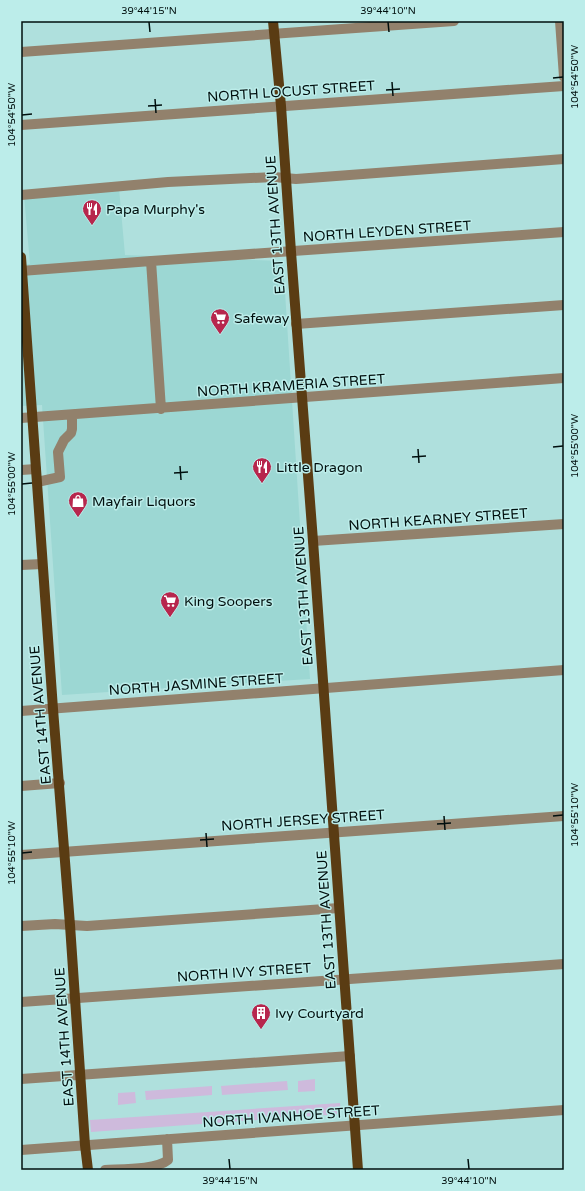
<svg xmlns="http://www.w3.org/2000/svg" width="585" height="1191" viewBox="0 0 585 1191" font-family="'Varela Round',sans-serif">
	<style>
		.built { fill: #9cd7d3 }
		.green { fill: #cebadc }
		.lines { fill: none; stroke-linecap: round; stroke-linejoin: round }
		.minor { stroke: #92816c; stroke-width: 10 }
		.major { stroke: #5a3c13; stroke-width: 10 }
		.ticks { fill: none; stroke: #000f0e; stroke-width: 1.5 }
		.labels { text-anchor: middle; stroke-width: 3; stroke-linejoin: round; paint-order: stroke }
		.street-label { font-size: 14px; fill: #000f0e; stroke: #bcedea }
		.poi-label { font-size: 14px; fill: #000f0e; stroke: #bcedea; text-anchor: start }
		.neatline { fill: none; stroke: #000f0e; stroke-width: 1.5 }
		.ticks-label { font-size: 10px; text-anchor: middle; fill: #000f0e }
	</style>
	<rect width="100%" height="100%" fill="#afe0dd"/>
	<path class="built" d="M119 188 125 255 283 261 310 679 62 695 42 405 21 406V265L30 264 24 195Z"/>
	<path class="green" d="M315 1079V1091L298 1092V1081Z
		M287 1081 288 1090 222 1095 221 1086Z
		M212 1086V1095L146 1100 145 1091Z
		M135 1092 136 1103 118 1105V1093Z
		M340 1103 341 1114 91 1132 90 1120Z"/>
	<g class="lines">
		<path class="minor" d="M560 21 564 77
			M21 52 454 21
			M21 125 564 86
			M21 195 168 182 274 177 296 179 564 159
			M151 261 161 409
			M21 271 151 261 564 232
			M296 324 564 305
			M21 418 564 378
			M21 470 36 469
			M37 482 60 477 58 452 64 440 71 433 72 429V415
			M313 541 564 524
			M21 565 42 564
			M21 711 564 670
			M21 786 60 783
			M21 855 564 816
			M21 926 55 924 87 926 339 908
			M21 1002 564 964
			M21 1079 350 1056
			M21 1150 564 1110
			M105 1170C121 1169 156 1170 168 1160L167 1139"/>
		<path class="major" d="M273 21 281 106 291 252 313 541 358 1170
			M21 257 53 709 70 925 85 1145 88 1170"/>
	</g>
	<path class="ticks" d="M149 22 150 32M388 22 389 32M553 78 563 77M392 82 393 96M386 90 400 89M155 99 156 113M148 106 162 105M22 115 32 114M553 447 563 446M418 449 419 463M412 457 426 456M180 466 181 480M174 473 188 472M22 484 32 483M444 816 445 830M553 816 563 815M437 824 451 823M206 833 207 847M200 840 214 839M22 853 32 852M229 1159 230 1169M468 1159 469 1169"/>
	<defs>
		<symbol id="restaurant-pin" viewBox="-11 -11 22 30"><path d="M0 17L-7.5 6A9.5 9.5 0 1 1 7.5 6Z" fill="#b7264d" stroke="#bcedea"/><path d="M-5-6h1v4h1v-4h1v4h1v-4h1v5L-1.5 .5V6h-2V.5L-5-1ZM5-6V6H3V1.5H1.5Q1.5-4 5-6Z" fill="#fff"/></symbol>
		<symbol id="supermarket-pin" viewBox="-11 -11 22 30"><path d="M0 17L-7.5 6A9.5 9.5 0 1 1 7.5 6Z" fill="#b7264d" stroke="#bcedea"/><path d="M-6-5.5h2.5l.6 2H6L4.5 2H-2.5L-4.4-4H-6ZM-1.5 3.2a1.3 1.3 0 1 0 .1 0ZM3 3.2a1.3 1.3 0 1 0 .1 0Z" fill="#fff"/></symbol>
		<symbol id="shop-pin" viewBox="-11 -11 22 30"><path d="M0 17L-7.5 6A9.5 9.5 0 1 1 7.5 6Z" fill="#b7264d" stroke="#bcedea"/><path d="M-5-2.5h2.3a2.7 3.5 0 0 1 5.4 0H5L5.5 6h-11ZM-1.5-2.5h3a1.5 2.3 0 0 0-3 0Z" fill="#fff"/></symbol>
		<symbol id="building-pin" viewBox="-11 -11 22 30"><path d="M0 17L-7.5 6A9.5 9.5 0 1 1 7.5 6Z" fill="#b7264d" stroke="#bcedea"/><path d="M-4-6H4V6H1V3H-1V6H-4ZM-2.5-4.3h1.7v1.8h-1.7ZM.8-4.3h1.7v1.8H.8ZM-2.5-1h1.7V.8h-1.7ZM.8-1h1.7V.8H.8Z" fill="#fff"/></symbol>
	</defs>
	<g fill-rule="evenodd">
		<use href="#restaurant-pin" x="81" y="198" width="22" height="30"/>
		<use href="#supermarket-pin" x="209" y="307" width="22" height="30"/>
		<use href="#restaurant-pin" x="251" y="456" width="22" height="30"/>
		<use href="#shop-pin" x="67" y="490" width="22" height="30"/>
		<use href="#supermarket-pin" x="159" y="590" width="22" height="30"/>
		<use href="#building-pin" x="250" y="1002" width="22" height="30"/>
	</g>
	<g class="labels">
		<g class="street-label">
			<text transform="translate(291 91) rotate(-4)" y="5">NORTH LOCUST STREET</text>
			<text transform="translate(275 225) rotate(-94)" y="5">EAST 13TH AVENUE</text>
			<text transform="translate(387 231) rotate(-4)" y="5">NORTH LEYDEN STREET</text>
			<text transform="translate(291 385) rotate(-4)" y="5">NORTH KRAMERIA STREET</text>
			<text transform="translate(438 519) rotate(-4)" y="5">NORTH KEARNEY STREET</text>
			<text transform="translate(303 596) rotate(-94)" y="5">EAST 13TH AVENUE</text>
			<text transform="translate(196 684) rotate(-4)" y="5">NORTH JASMINE STREET</text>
			<text transform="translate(40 715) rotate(-95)" y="5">EAST 14TH AVENUE</text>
			<text transform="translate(303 820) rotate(-4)" y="5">NORTH JERSEY STREET</text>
			<text transform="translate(326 920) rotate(-94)" y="5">EAST 13TH AVENUE</text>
			<text transform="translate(244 972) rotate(-4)" y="5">NORTH IVY STREET</text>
			<text transform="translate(64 1037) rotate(-94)" y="5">EAST 14TH AVENUE</text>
			<text transform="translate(291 1116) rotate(-4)" y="5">NORTH IVANHOE STREET</text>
		</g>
		<g class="poi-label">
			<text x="106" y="214">Papa Murphy's</text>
			<text x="234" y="323">Safeway</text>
			<text x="276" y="472">Little Dragon</text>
			<text x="92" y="506">Mayfair Liquors</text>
			<text x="184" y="606">King Soopers</text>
			<text x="275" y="1018">Ivy Courtyard</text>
		</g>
	</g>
	<rect width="585" height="1191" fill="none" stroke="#bcedea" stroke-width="44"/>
	<rect x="22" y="22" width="541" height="1147" class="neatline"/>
	<g class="ticks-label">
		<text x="149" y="14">39°44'15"N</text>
		<text x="388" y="14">39°44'10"N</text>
		<text transform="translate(574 77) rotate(-90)" y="4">104°54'50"W</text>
		<text transform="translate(11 115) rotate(-90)" y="4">104°54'50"W</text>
		<text transform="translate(574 446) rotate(-90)" y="4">104°55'00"W</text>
		<text transform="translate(11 484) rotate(-90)" y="4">104°55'00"W</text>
		<text transform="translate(574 815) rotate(-90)" y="4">104°55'10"W</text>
		<text transform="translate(11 853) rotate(-90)" y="4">104°55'10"W</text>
		<text x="230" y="1184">39°44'15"N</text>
		<text x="469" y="1184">39°44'10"N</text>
	</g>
</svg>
